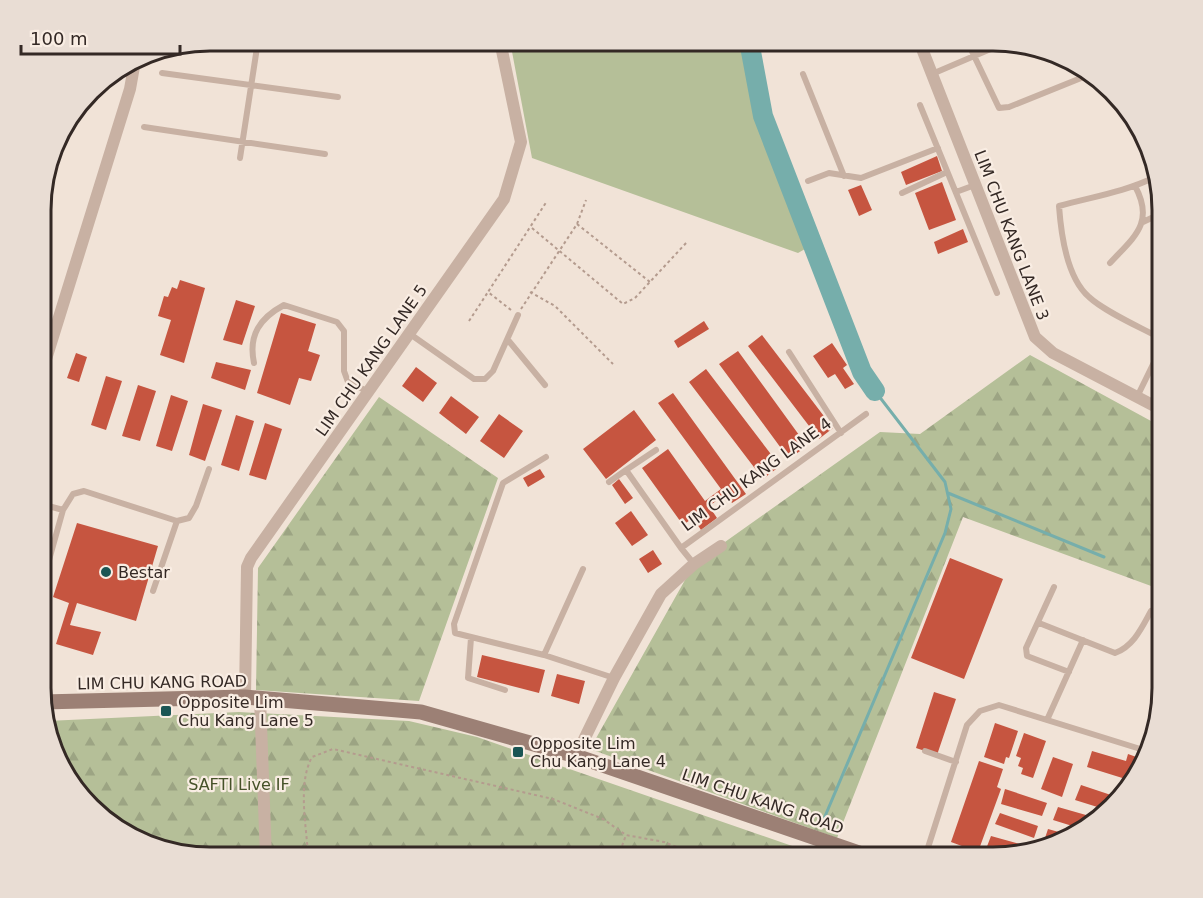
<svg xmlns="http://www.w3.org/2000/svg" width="1203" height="898" viewBox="0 0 1203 898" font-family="'DejaVu Sans',sans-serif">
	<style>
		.green { fill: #b5bf98 }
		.forest { fill: url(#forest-firs) }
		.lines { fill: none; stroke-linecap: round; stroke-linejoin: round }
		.stream { stroke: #76aeab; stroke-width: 3 }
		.river { stroke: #76aeab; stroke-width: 20 }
		.building { fill: #c65540 }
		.path { stroke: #b49b8e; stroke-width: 2; stroke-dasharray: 3 3; stroke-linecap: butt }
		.lane { stroke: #c8b1a3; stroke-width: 6 }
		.street { stroke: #c8b1a3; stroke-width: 12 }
		.secondary { stroke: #9c8075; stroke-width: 15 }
		.poi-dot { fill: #1b5554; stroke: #f9ede3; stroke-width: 2 }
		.labels { text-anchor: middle; stroke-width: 4.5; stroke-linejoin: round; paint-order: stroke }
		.street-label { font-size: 16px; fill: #342925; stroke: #f9ede3 }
		.poi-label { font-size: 16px; fill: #342925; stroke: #f9ede3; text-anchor: start }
		.park-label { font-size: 16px; fill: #465229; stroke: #f9ede3 }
		.rim { fill: none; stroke: #342925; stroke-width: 3 }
	</style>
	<defs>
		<pattern id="forest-firs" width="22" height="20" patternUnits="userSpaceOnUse" patternTransform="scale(1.5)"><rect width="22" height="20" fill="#b5bf98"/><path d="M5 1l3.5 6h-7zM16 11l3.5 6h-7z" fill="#9ca483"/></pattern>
	</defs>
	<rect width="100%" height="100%" fill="#f1e3d7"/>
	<path class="green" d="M510 41H740L755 114 805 249 798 253 532 158Z"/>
	<path class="forest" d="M1030 355 1162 427V590L963 517 837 838 590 749 694 564 880 432 920 434Z
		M379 397 498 478 419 701 256 690 258 568Z
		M239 712 409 721 477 737 824 857H199L146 845 99 816 58 763 47 721Z"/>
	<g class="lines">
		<path class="stream" d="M948 493 1104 557
			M823 821 945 533 951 509 945 482 875 391"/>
		<path class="river" d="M749 41 763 116 862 372 875 391"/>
	</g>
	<path class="building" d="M210 41H231L230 50 186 45Z
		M937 156 942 171 906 185 901 172Z
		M942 182 956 220 929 230 915 193Z
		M861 185 872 210 859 216 848 190Z
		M963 229 968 242 938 254 934 242Z
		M180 280 205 288 184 363 160 355 171 320 158 316 164 296 168 297 172 287 177 289Z
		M236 300 255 306 242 345 223 340Z
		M281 313 316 324 308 351 320 355 311 381 299 378 290 405 257 393Z
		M704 321 709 329 678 348 674 341Z
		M762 335 833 428 819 439 748 346Z
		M832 343 847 365 843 368 854 384 845 389 835 374 828 378 813 356Z
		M738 351 807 446 789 459 719 364Z
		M76 353 87 357 79 382 67 378Z
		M216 362 251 370 245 390 211 378Z
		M416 367 437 383 423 402 402 386Z
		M706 369 780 466 763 479 689 382Z
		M106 376 122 381 106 430 91 425Z
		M138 385 156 391 140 441 122 436Z
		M673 393 746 494 732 503 726 494 709 506 717 518 701 530 693 518 683 525 642 468 668 449 705 501 721 489 658 403Z
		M171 395 188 401 172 451 156 446Z
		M451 396 479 417 466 434 439 413Z
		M203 404 222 410 205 461 189 455Z
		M634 410 656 440 606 479 583 449Z
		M499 414 523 431 504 458 480 441Z
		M236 415 254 421 239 471 221 465Z
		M265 423 282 429 266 480 249 475Z
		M540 469 545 477 528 487 523 478Z
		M619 479 633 498 625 504 612 485Z
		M631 511 648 535 632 546 615 523Z
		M77 523 158 546 136 621 77 603 70 625 101 632 93 655 56 644 69 603 53 597Z
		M653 550 662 564 648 573 639 559Z
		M950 558 1003 579 964 679 911 658Z
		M482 655 545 670 539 693 477 677Z
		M557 674 585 681 579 704 551 696Z
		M934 692 956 699 937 755 916 748Z
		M995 723 1018 731 1009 758 1006 757 1004 764 984 757Z
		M1024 733 1046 741 1033 778 1021 774 1023 768 1018 766 1021 758 1016 756Z
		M1092 751 1126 761 1128 754 1142 759 1132 781 1087 767Z
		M1053 757 1073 764 1062 797 1041 789Z
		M979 761 1003 769 997 787 1001 789 978 852 951 842Z
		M1081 785 1114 796 1111 807 1107 810 1075 800Z
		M1005 789 1047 803 1042 816 1001 804Z
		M1058 807 1093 817 1092 821 1082 829 1053 820Z
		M1000 813 1038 826 1034 838 995 824Z
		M1048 829 1073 836 1053 844 1044 841Z
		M991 836 1030 847 1003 855 986 849Z"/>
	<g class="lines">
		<path class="path" d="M577 224 650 282
			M532 228 623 304 635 298 687 242
			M530 292 555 306 613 364
			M521 309 577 224 586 200
			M511 310 488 292 547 201
			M469 321 488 292
			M308 857C307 827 297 785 312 757L333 749 553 799 603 819 626 835 664 842 702 857
			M618 857 626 835"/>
		<path class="lane" d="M967 41 999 108 1009 107 1091 74
			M162 73 338 97
			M803 74 844 176
			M932 74 1007 42
			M920 105 997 293
			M144 127 325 154
			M240 158 258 41
			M1155 177C1125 192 1091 197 1059 206 1061 234 1067 278 1089 297 1105 312 1142 328 1162 339
			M808 181 829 173 861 178 938 148
			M956 192 975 185
			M902 193 947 172
			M1143 222 1162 213
			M1110 263C1134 237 1155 223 1135 186
			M42 291 49 254 42 245
			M410 334 474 379H485L493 371 518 315
			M508 340 545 385
			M789 352 841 433
			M254 363C248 335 260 318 284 305L337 322 344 331V371L348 382 369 392
			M1137 397 1162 346
			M656 450 626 470 681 548
			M546 457 503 483 454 624 455 633 544 655 614 678
			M609 482 626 470
			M41 504 63 510
			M694 564 681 548 866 414
			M42 585 63 510 73 494 84 491 177 521 189 518 196 506 209 469
			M1054 587 1026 648 1027 656 1069 672
			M153 591 177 521
			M1039 623 1115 653C1134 646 1142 627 1151 611
			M471 638 468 678 505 690
			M544 655 583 569
			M1047 720 1083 640
			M925 751 956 762
			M925 857 967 725 980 711 999 705 1150 752"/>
		<path class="street" d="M919 41 1035 337 1053 353 1162 410
			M42 372 130 89 135 61
			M245 697 247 567 251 558 504 199 521 142 500 41
			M260 698 266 857
			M576 756 614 678 661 594 694 564 721 546"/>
		<path class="secondary" d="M42 702 245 697 421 712 576 756 871 857"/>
	</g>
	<g class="poi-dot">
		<circle cx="106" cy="572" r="6"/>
		<rect x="160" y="705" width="12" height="12" rx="3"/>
		<rect x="512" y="746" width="12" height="12" rx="3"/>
	</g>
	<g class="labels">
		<g class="street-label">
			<text transform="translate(1012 235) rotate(69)" y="6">LIM CHU KANG LANE 3</text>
			<text transform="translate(371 360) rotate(-55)" y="6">LIM CHU KANG LANE 5</text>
			<text transform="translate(756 474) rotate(-36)" y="6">LIM CHU KANG LANE 4</text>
			<text transform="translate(162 682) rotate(-1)" y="6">LIM CHU KANG ROAD</text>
			<text transform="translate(763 801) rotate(19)" y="6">LIM CHU KANG ROAD</text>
		</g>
		<g class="poi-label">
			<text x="118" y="578">Bestar</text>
			<text x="178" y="708">Opposite Lim<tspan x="178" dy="18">Chu Kang Lane 5</tspan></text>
			<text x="530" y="749">Opposite Lim<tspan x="530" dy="18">Chu Kang Lane 4</tspan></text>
		</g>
		<g class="park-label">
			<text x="239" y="790">SAFTI Live IF</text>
		</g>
	</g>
	<path d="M0 0H1203V898H0ZM210 51H993A159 159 0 0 1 1152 210V688A159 159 0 0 1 993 847H210A159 159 0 0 1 51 688V210A159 159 0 0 1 210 51Z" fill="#e9ddd4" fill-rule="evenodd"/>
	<path class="rim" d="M210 51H993A159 159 0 0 1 1152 210V688A159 159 0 0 1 993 847H210A159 159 0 0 1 51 688V210A159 159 0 0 1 210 51Z"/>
	<path d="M21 45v9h159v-9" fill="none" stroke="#342925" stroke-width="3"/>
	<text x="30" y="45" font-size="18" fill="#342925" stroke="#f9ede3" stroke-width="4.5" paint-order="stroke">100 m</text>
</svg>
